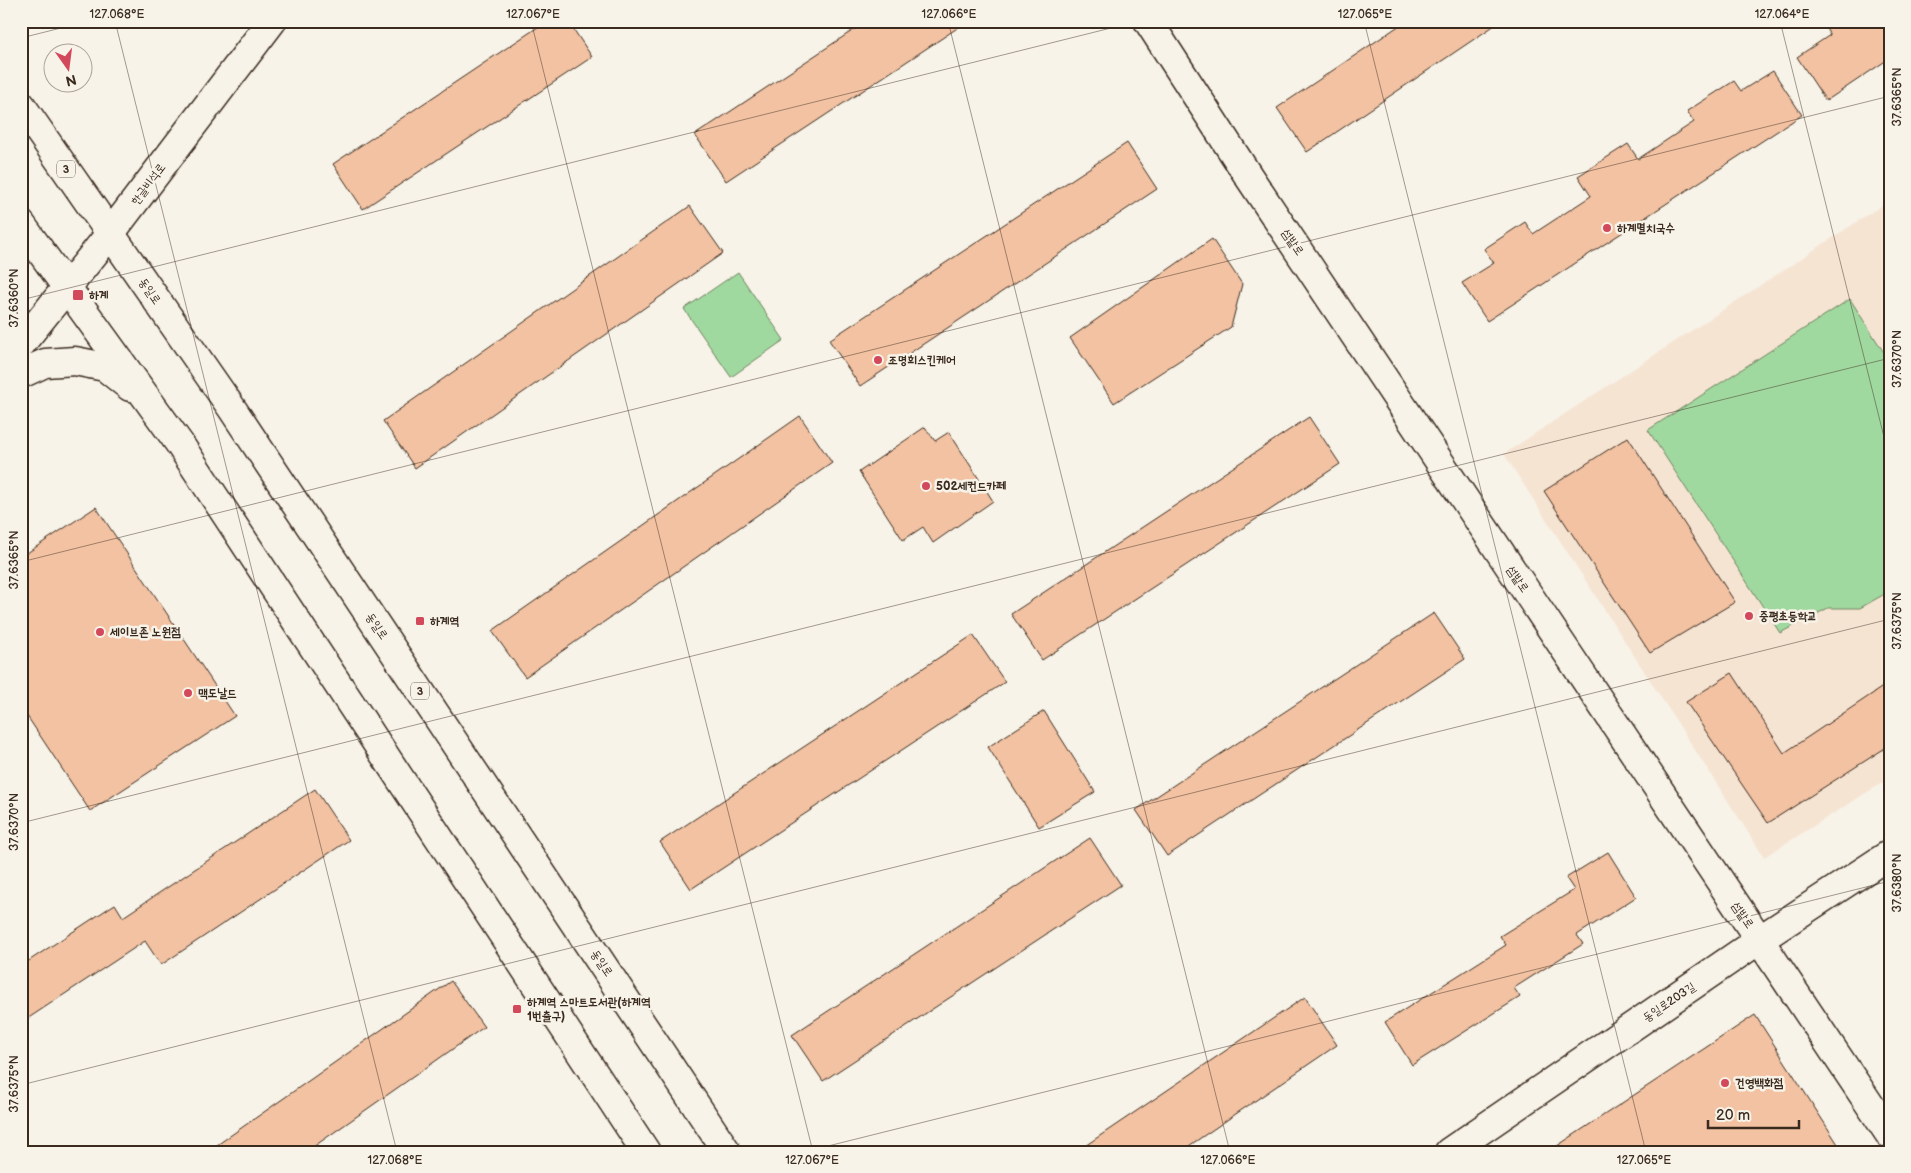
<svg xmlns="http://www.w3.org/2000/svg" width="1911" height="1173" viewBox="0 0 1911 1173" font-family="'Balsamiq Sans','Poor Story',sans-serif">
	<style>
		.built { fill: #f6e4d3 }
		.green { fill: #a0d99f; stroke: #6e825e }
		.building { fill: #f2c2a2; stroke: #3b2a1e }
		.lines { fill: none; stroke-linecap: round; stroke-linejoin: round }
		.secondary-casing { stroke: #3b2a1e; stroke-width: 31 }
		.primary-casing { stroke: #3b2a1e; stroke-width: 31 }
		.secondary { stroke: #f7f3e8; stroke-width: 28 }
		.primary { stroke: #f7f3e8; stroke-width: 28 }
		.ticks { fill: none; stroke: #3b2a1e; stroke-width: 1; stroke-opacity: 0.45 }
		.poi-dot { fill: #d1495b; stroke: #f7f3e8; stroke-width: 2 }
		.labels { text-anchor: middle; stroke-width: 5; stroke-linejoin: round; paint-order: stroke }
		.shield { fill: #f7f3e8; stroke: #73665b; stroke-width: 1 }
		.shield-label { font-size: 11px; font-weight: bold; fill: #3b2a1e }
		.street-label { font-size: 12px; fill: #3b2a1e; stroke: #f7f3e8 }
		.poi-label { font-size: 12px; font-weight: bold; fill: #3b2a1e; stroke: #f7f3e8; text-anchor: start }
		.neatline { fill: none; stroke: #3b2a1e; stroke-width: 2 }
		.ticks-label { font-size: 12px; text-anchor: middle; fill: #3b2a1e }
	</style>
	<rect width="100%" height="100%" fill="#f7f3e8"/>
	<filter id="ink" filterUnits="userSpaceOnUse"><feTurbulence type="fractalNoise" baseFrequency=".02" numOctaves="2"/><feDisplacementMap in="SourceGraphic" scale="10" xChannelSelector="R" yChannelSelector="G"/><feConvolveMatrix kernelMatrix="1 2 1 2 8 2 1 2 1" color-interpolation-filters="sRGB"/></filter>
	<g filter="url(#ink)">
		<path class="built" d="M1890 200V778L1764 857 1504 454Z"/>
		<path class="green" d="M738 272 784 340 731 377 684 309Z
			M1850 299 1890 362V591L1860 608H1828L1780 633 1648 430Z"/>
		<path class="building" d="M547 21H568L592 57 363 209 333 164Z
			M867 21H968L726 181 695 135Z
			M1406 21H1501L1307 152 1277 108Z
			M1821 21H1890V58L1826 101 1797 57 1830 35Z
			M1773 71 1802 115 1487 321 1462 283 1494 263 1484 249 1525 222 1533 234 1591 196 1578 176 1628 144 1638 159 1694 122 1687 111 1734 81 1741 91Z
			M1127 143 1157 189 860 386 829 340Z
			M690 206 723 253 415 468 383 421Z
			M1212 239 1242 284 1231 327 1114 403 1070 338Z
			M800 416 832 463 525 677 492 631Z
			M1309 417 1340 464 1042 660 1011 614Z
			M925 427 935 441 949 432 993 501 933 543 923 527 903 540 859 472Z
			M1628 437 1735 602 1650 653 1544 491Z
			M96 507 235 716 90 811 21 707V557Z
			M1434 613 1465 659 1167 856 1136 810Z
			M973 635 1005 682 691 889 660 842Z
			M1732 673 1784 753 1890 682V745L1768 823 1686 702Z
			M1044 711 1095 792 1039 827 988 747Z
			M315 789 349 840 161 965 145 941 27 1019 21 1009V966L115 904 123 917Z
			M1090 838 1121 885 823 1081 792 1035Z
			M1608 852 1636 897 1577 935 1583 944 1514 988 1520 997 1412 1065 1385 1022 1506 945 1500 936 1574 890 1566 878Z
			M451 981 484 1027 306 1152H207Z
			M1305 997 1337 1045 1180 1152H1076Z
			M1755 1015 1843 1152H1548Z"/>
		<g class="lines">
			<defs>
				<path id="secondary" d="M1148 21 1249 177 1890 1135
					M21 344 110 234 272 21
					M1449 1152 1759 940 1890 854"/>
				<path id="primary" d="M21 105 231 407 727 1152
					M21 224 179 443 646 1152
					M21 374 45 363 75 361 105 367 130 387"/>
			</defs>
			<use href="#secondary" class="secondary-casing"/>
			<use href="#primary" class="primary-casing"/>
			<use href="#secondary" class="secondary"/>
			<use href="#primary" class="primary"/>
		</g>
	</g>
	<path class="ticks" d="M115 21 397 1152M531 21 813 1152M948 21 1230 1152M1364 21 1646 1152M1780 21 1890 461M21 38 89 21M21 300 1139 21M21 562 1890 96M21 823 1890 358M21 1085 1890 619M804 1152 1890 881M1853 1152 1890 1143"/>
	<g class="poi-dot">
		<circle cx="1607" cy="228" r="5"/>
		<rect x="72" y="289" width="12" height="12" rx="2.5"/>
		<circle cx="878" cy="360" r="5"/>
		<circle cx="926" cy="486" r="5"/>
		<circle cx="1749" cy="616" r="5"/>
		<rect x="415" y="616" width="10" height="10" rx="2.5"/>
		<circle cx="100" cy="632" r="5"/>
		<circle cx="188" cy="693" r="5"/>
		<rect x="512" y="1004" width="10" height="10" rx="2.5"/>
		<circle cx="1725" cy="1083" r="5"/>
	</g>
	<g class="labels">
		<g class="shield">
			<rect x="57" y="160.5" width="18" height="17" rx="4"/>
			<rect x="411" y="682.5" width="18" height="17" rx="4"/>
		</g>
		<g class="shield-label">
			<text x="66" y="173">3</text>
			<text x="420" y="695">3</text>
		</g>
		<g class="street-label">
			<text transform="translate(148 184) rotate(-53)" y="4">한글비석로</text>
			<text transform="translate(1293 242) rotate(56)" y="4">섬밭로</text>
			<text transform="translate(150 291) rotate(55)" y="4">동일로</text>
			<text transform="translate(1518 579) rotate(56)" y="4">섬밭로</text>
			<text transform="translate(377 626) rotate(56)" y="4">동일로</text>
			<text transform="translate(1743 915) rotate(56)" y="4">섬밭로</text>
			<text transform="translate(602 963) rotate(56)" y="4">동일로</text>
			<text transform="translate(1669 1002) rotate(-34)" y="4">동일로203길</text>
		</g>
		<g class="poi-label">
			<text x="1617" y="232">하계멸치국수</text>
			<text x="89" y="299">하계</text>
			<text x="888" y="364">조명희스킨케어</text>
			<text x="936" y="490">502세컨드카페</text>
			<text x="1759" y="620">중평초등학교</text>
			<text x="430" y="625">하계역</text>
			<text x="110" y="636">세이브존 노원점</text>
			<text x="198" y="697">맥도날드</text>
			<text x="527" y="1006">하계역 스마트도서관(하계역<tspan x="527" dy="14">1번출구)</tspan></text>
			<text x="1735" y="1087">건영백화점</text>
		</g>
	</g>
	<rect width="1911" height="1173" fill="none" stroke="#f7f3e8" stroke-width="55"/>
	<g transform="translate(68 68) rotate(166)"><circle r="24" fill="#f7f3e8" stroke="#aca397"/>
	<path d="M0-4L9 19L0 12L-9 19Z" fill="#d1495b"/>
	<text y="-8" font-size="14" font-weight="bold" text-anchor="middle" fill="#3b2a1e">N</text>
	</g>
	<path d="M1708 1120v8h91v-8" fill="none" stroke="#3b2a1e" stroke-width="2.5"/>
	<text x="1716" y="1120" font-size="15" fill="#3b2a1e" stroke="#f7f3e8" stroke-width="4" paint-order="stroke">20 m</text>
	<rect x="28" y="28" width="1856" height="1118" class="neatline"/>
	<g class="ticks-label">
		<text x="117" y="18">127.068°E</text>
		<text x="533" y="18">127.067°E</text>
		<text x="949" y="18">127.066°E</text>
		<text x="1365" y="18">127.065°E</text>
		<text x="1782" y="18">127.064°E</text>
		<text transform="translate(1897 97) rotate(-90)" y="4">37.6365°N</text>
		<text transform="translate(14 298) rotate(-90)" y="4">37.6360°N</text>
		<text transform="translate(1897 359) rotate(-90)" y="4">37.6370°N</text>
		<text transform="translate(14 560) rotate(-90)" y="4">37.6365°N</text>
		<text transform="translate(1897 621) rotate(-90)" y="4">37.6375°N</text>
		<text transform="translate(14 822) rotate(-90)" y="4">37.6370°N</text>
		<text transform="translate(1897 883) rotate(-90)" y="4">37.6380°N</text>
		<text transform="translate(14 1084) rotate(-90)" y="4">37.6375°N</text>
		<text x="395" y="1164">127.068°E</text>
		<text x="812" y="1164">127.067°E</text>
		<text x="1228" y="1164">127.066°E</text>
		<text x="1644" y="1164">127.065°E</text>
	</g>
</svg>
